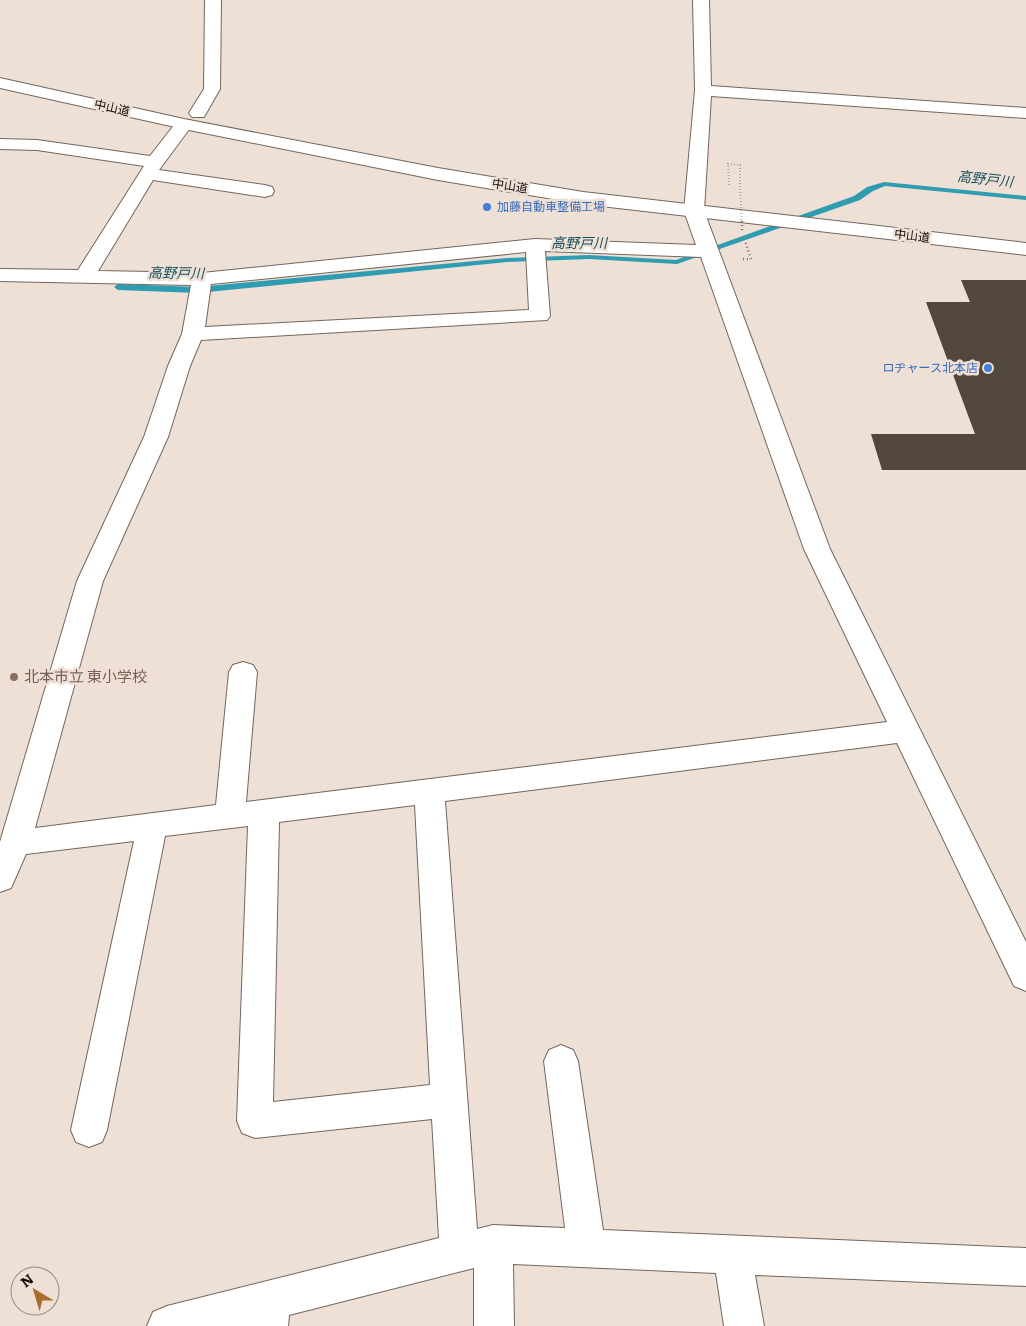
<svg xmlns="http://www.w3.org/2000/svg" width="1026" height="1326" viewBox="0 0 1026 1326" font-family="Literata,'Noto Sans JP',serif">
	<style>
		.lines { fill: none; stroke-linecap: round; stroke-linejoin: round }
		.stream { fill: #2e9cb1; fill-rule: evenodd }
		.building { fill: #51473c }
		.minor-casing { stroke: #73665d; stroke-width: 2 }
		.highway-casing { stroke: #73665d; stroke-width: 2 }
		.path-far1 { stroke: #7c736c; stroke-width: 2; stroke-dasharray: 0.5 2.5; stroke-linecap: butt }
		.path { stroke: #7c736c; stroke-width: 2.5; stroke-dasharray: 1 3; stroke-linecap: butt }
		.minor { fill: #fff; fill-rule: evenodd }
		.highway { fill: #fff; fill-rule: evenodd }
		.path-bridge-far1 { stroke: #7c736c; stroke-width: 2; stroke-dasharray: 0.5 2.5; stroke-linecap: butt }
		.path-bridge { stroke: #7c736c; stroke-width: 2.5; stroke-dasharray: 1 3; stroke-linecap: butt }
		.shop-dot { fill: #3f7fe0; stroke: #efe0d6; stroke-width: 2 }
		.education-dot { fill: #8d6e63; stroke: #efe0d6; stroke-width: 2 }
		.labels { text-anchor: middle; stroke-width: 5; stroke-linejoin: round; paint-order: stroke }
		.far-street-label { font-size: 12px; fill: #100b08; stroke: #efe0d6 }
		.far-shop-label { font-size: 12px; fill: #366cbe; stroke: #efe0d6; text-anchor: start }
		.far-water-label { font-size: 14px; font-style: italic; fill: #14505c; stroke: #efe0d6 }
		.education-label { font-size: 15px; fill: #785e54; stroke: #efe0d6; text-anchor: start }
	</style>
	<rect width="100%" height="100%" fill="#efe0d6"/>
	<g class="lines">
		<path class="stream" d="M884 182 1026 196V200L885 186 873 191 860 200 677 264 589 259 507 262 198 293 118 290 114 287 118 284 198 287 507 258 589 255 676 260 854 196 867 187Z"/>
	</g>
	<path class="building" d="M961 280H1026V470H882L871 434H975L926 302H970Z"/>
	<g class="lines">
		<defs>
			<path id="minor" d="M205 0H221L220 89 204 117H192L189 113 204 89Z
				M693 0H709L711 86 1026 108V118L711 96 704 211 830 549 1026 942V991L1014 986 897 743 445 801 477 1229 493 1225 565 1228 544 1061 549 1050 561 1045 573 1050 578 1061 603 1230 1026 1248V1286L755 1275 764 1326H724L716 1273 513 1264 514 1326H474V1268L289 1315 288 1326H147L153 1312 167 1306 439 1238 432 1119 255 1138 242 1133 237 1121 248 826 165 836 107 1130 102 1142 89 1147 76 1142 71 1130 134 841 26 854 11 888 0 892V842L77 581 144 437 168 366 182 334 191 285 0 281V269L78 270 144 166 37 150 0 149V139L37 140 150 156 178 120H190L193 124 159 170 265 185 272 187 274 191 272 195 265 197 153 180 98 271 202 273 535 239 696 245 684 211 695 90ZM545 251 701 257 804 549 887 722 246 802 257 672 253 665 243 662 233 665 229 672 216 805 35 828 103 581 168 437 190 366 201 340 547 320 550 316ZM526 252 529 310 205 327 211 284ZM415 805 430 1085 273 1102 279 822Z"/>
			<path id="highway" d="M0 78 184 119 438 168 583 192 1026 243V255L583 204 438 180 184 129 0 88Z"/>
		</defs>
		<use href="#minor" class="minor-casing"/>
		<use href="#highway" class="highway-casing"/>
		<path class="path-far1" d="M729 185 728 164 740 165V186"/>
		<path class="path" d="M743 259H751L745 241"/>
		<use href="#minor" class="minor"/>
		<use href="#highway" class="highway"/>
		<path class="path-bridge-far1" d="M740 186 742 222"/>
		<path class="path-bridge" d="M742 221V232"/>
	</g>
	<g class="shop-dot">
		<circle cx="487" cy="207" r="5"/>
		<circle cx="988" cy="368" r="5"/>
	</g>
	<circle class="education-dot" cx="14" cy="677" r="5"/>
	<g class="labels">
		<g class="far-street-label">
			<text transform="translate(112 108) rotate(13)" y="4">中山道</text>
			<text transform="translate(510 186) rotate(9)" y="4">中山道</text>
			<text transform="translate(912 236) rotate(7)" y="4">中山道</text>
		</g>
		<g class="far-shop-label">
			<text x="497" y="211">加藤自動車整備工場</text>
			<text x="978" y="372" text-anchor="end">ロヂャース北本店</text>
		</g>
		<g class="far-water-label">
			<text transform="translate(985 179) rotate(6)" y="5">高野戸川</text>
			<text x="579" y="248">高野戸川</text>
			<text transform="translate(176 273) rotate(1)" y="5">高野戸川</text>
		</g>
		<g class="education-label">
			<text x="24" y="682">北本市立 東小学校</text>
		</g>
	</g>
	<g transform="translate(35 1291) rotate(322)"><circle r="24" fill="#efe0d6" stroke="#968b84"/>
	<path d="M0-4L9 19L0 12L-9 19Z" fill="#a96d30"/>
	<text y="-8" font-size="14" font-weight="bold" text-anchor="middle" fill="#100b08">N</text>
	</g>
</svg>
